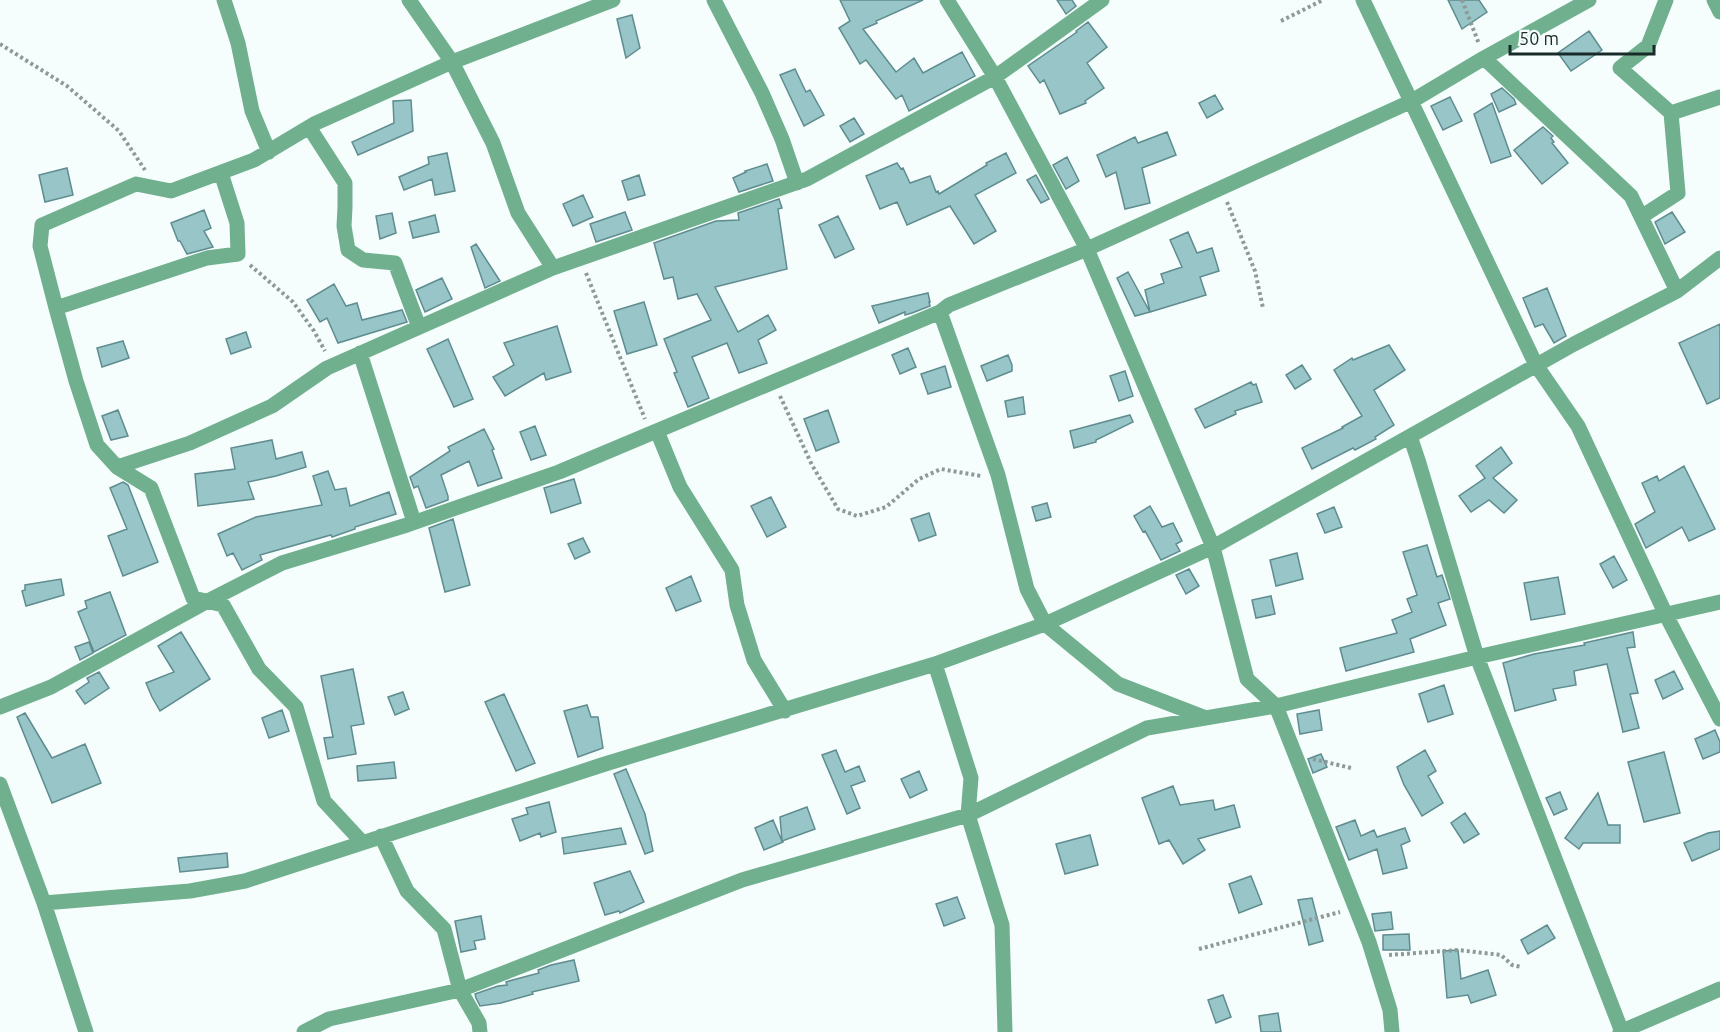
<svg xmlns="http://www.w3.org/2000/svg" width="1720" height="1032" viewBox="0 0 1720 1032" font-family="Ubuntu,sans-serif">
	<style>
		.building { fill: #97c5c8; stroke: #5f8c8f; stroke-width: 1.5 }
		.lines { fill: none; stroke-linecap: round; stroke-linejoin: round }
		.path { stroke: #8d9a98; stroke-width: 4; stroke-dasharray: 3 3; stroke-linecap: butt }
		.minor { stroke: #71b08f; stroke-width: 15 }
	</style>
	<rect width="100%" height="100%" fill="#f5fefc"/>
	<path class="building" d="M840 0H923L876 21 877 23 863 29 896 72 914 58 923 73 962 52 975 76 909 111 902 95 896 99 866 60 860 64 839 28 850 21Z
		M1057 0H1072L1076 6 1066 14Z
		M1448 0H1479L1487 12 1462 29Z
		M632 15 640 48 626 58 617 19Z
		M1088 22 1107 47 1087 63 1104 88 1085 101 1086 103 1060 114 1044 80 1040 83 1028 66 1077 32 1076 31Z
		M1589 31 1602 50 1571 71 1558 53Z
		M795 69 806 92 810 90 824 115 804 126 780 75Z
		M1502 88 1514 99 1516 104 1499 112 1491 94Z
		M1215 95 1223 109 1207 118 1199 103Z
		M1450 97 1462 121 1443 130 1431 106Z
		M411 100 413 131 358 155 352 142 394 123 393 101Z
		M1492 103 1511 156 1491 163 1474 114Z
		M854 118 864 134 850 142 840 126Z
		M1543 127 1553 136 1551 138 1554 142 1552 143 1568 163 1542 184 1514 150Z
		M1167 132 1176 155 1142 168 1150 203 1125 209 1116 172 1106 177 1097 155 1135 137 1138 143Z
		M447 153 455 191 435 195 432 179 404 190 399 177 429 164 428 157Z
		M1006 153 1016 173 975 195 996 231 974 244 950 206 907 225 897 202 880 209 866 176 897 163 901 169 903 168 910 183 930 176 936 192 938 191 939 194 987 165 986 163Z
		M1067 157 1079 181 1066 189 1053 165Z
		M767 164 773 181 739 192 733 178 746 172 745 171Z
		M67 168 73 195 45 202 39 175Z
		M639 175 645 195 628 200 622 181Z
		M1036 175 1049 199 1041 203 1027 180Z
		M583 195 593 217 573 226 563 204Z
		M779 199 782 208 778 209 787 269 715 287 738 332 768 315 776 330 758 340 767 363 739 373 727 343 692 357 709 398 688 407 674 373 677 372 664 339 711 320 697 294 678 299 673 277 664 279 654 243 716 221 739 220 738 213Z
		M204 210 211 228 204 231 213 247 187 254 180 241H178L171 223Z
		M625 212 632 230 596 242 590 224Z
		M1672 212 1685 232 1665 244 1655 222Z
		M392 213 396 233 380 239 376 216Z
		M435 215 439 232 413 238 409 222Z
		M838 216 854 249 835 258 819 225Z
		M1188 232 1197 253 1212 248 1219 271 1200 277 1206 295 1150 312 1145 290 1164 283 1161 274 1182 267 1170 240Z
		M476 244 500 281 485 288 471 247Z
		M1128 272 1150 312 1135 316 1117 278Z
		M442 278 452 299 425 312 416 290Z
		M334 284 346 306 357 303 362 320 402 310 407 322 338 343 327 318 320 322 307 300Z
		M1547 288 1566 336 1554 343 1543 324 1535 327 1523 298Z
		M928 293 930 302H929L930 306 912 313 905 315V312L879 323 872 306Z
		M644 302 657 345 627 354 614 311Z
		M1720 324V398L1707 404 1679 343Z
		M557 326 571 372 546 380 544 373 505 396 493 377 514 365 504 343Z
		M246 332 251 347 231 354 226 339Z
		M448 339 473 399 454 407 427 349Z
		M123 341 129 358 102 367 97 348Z
		M1389 345 1405 370 1374 390 1394 425 1375 437 1376 439 1355 450 1353 448 1312 469 1302 448 1343 428 1342 427 1362 416 1334 370 1352 358 1353 360Z
		M908 348 916 367 900 374 892 355Z
		M1008 355 1012 365V371L987 381 981 366Z
		M1302 365 1311 379 1295 389 1286 375Z
		M945 366 951 387 928 394 921 374Z
		M1125 371 1133 396 1119 401 1110 376Z
		M1251 382 1253 385 1256 384 1262 402 1235 411 1236 414 1205 428 1195 409Z
		M1023 397 1025 414 1008 417 1005 401Z
		M118 410 128 436 111 440 102 416Z
		M828 410 839 442 816 451 804 419Z
		M1130 415 1133 422 1096 440V442L1074 448 1070 431Z
		M535 426 546 455 531 460 520 432Z
		M484 429 494 449 492 450 502 478 478 486 469 461 441 475 448 496V500L426 508 418 486 414 488 410 477 450 451 448 447Z
		M272 440 276 459 302 452 306 467 276 476 248 482 254 499 198 506 195 474 235 469 231 448Z
		M1501 447 1512 463 1493 478 1517 500 1504 513 1489 500 1471 512 1459 496 1485 478 1476 466Z
		M1684 466 1715 529 1689 541 1682 527 1646 548 1635 524 1655 512 1642 483 1657 476 1659 481Z
		M328 471 335 490 346 488 350 506 389 492 396 514 355 527V529L332 537 331 535 260 555 262 560 242 570 233 553 227 556 218 534 256 517 322 505 313 476Z
		M574 479 581 503 551 513 544 488Z
		M123 482 128 485 158 562 123 576 108 536 127 529 110 488Z
		M771 497 786 527 767 537 751 506Z
		M1047 503 1051 517 1036 521 1032 507Z
		M1150 506 1162 527 1173 523 1182 541 1176 544 1180 551 1161 560 1145 531 1143 532 1134 516Z
		M1334 507 1342 527 1325 533 1317 514Z
		M929 513 936 535 919 541 911 519Z
		M453 519 470 585 445 592 429 528Z
		M583 538 590 552 575 559 568 544Z
		M1427 545 1437 577 1442 575 1450 599 1438 603 1446 625 1410 639 1414 652 1346 671 1340 648 1397 633 1392 620 1412 612 1407 599 1417 595 1403 552Z
		M1297 553 1303 579 1276 586 1270 560Z
		M1614 556 1627 580 1613 588 1600 564Z
		M1189 569 1199 586 1186 594 1176 575Z
		M691 576 701 601 676 611 666 588Z
		M1558 577 1565 614 1531 620 1524 583Z
		M61 579 64 595 26 606 22 591 25 590V585Z
		M110 592 126 635 94 652 78 612 87 608 85 601Z
		M1271 596 1275 614 1256 618 1252 600Z
		M181 632 210 679 160 711 152 697 146 683 174 672 158 646Z
		M1633 632 1635 647 1627 648 1638 693 1630 694 1639 728 1623 732 1607 664 1574 671 1576 685 1553 689 1556 700 1515 711 1503 663 1534 654 1585 645 1584 643Z
		M89 642 93 653 80 660 75 647Z
		M353 669 364 724 351 726 356 754 328 759 324 738 333 737 321 676Z
		M1674 671 1683 689 1663 699 1655 680Z
		M99 672 109 688 85 704 76 691 89 682 87 678Z
		M1444 685 1453 714 1428 722 1419 694Z
		M403 692 409 709 395 715 388 697Z
		M504 694 535 763 516 771 485 702Z
		M587 705 591 717H598L603 748 578 757 564 711Z
		M282 710 289 731 269 738 262 718Z
		M1319 710 1322 730 1300 734 1297 714Z
		M25 713 52 758 85 744 101 783 52 803 17 717Z
		M1715 730 1720 742V752L1703 759 1695 739Z
		M836 750 845 772 859 766 865 781 851 786 860 808 847 814 822 755Z
		M1425 750 1436 771 1428 776 1443 803 1422 816 1404 785 1397 767Z
		M1664 752 1680 813 1644 822 1628 762Z
		M1321 754 1327 767 1313 773 1308 759Z
		M394 762 396 778 358 781 357 766Z
		M626 769 645 814 653 851 645 854 614 774Z
		M919 771 927 790 910 798 901 779Z
		M1173 786 1180 805 1213 800 1215 810 1234 805 1240 827 1198 839 1205 850 1183 864 1169 840 1159 844 1142 798Z
		M1560 792 1567 809 1554 815 1546 798Z
		M1598 793 1608 825H1620V843H1583L1579 849 1565 838Z
		M549 802 556 832 541 837 540 833 520 841 512 819 528 814 526 808Z
		M807 807 815 829 782 841 783 842 764 850 755 828 773 820 782 841 780 817Z
		M1465 813 1479 834 1464 843 1451 823Z
		M1355 820 1361 836 1374 830 1377 837 1405 828 1410 841 1401 845 1407 868 1383 874 1377 849 1349 860 1336 827Z
		M621 828 626 844 564 854 562 838Z
		M1720 831V849L1692 861 1684 843 1708 833Z
		M1090 835 1098 865 1065 874 1056 844Z
		M227 853 228 867 180 872 178 858Z
		M630 871 644 902 620 913 619 911 605 915 594 883Z
		M1251 876 1262 904 1239 913 1229 884Z
		M957 897 965 918 944 926 936 904Z
		M1312 898 1323 941 1309 945 1298 900Z
		M1391 912 1393 929 1375 931 1372 914Z
		M481 916 485 939 474 941 476 949 461 952 455 921Z
		M1547 925 1555 938 1528 954 1521 940Z
		M1409 934 1410 950H1383V935Z
		M1458 950 1461 979 1488 970 1496 995 1471 1003 1468 995 1447 998 1443 951Z
		M574 960 579 981 532 992 533 994 501 1003 480 1006 476 998 475 994 498 986 507 985 506 982 509 981 539 973 538 970 551 965Z
		M1223 995 1231 1017 1216 1023 1208 1000Z
		M1278 1013 1281 1032H1261L1259 1016Z"/>
	<g class="lines">
		<path class="path" d="M1462 0 1479 44
			M1281 21 1323 0
			M0 44 67 86 119 131 145 170
			M1227 202 1255 271 1263 308
			M250 265 293 302 314 331 325 351
			M586 273 645 419
			M780 396 812 465 838 509 857 516 886 507 919 479 941 469 981 476
			M1313 759 1351 768
			M1199 949 1340 912
			M1389 955 1458 950 1501 955 1512 965 1522 967"/>
		<path class="minor" d="M224 0 238 43 252 111 269 152
			M409 0 452 62 493 143 518 213 553 268
			M714 0 762 93 782 139 797 183
			M947 0 995 77 1087 249 1213 547 1247 679 1276 706 1369 942 1390 1010 1392 1032
			M1363 0 1536 365 1578 426 1666 615 1720 719
			M1666 0 1648 46 1620 68 1671 113 1720 97
			M1714 0 1720 12
			M1484 58 1631 196 1677 291
			M309 127 345 183V207L344 226 348 250 363 260 395 263 419 327
			M1641 217 1678 193 1671 113
			M56 308 207 258 238 254 237 223 221 173
			M940 312 998 475 1027 589 1045 624 1118 684 1206 718
			M360 353 414 522
			M657 431 680 487 732 570 737 605 754 660 785 711
			M1410 436 1418 460 1477 657 1622 1032
			M117 467 190 443 272 406 327 368 553 268 807 179 995 77 1102 0
			M935 664 971 778 968 815 1002 925 1005 1032
			M0 707 51 687 208 601 282 563 407 525 559 472 940 312 949 305 1087 249 1412 101 1484 58 1589 0
			M0 784 44 903 86 1032
			M381 836 407 891 444 929 460 990 479 1023 480 1032
			M362 842 324 801 296 707 259 669 223 605 193 598 151 488 117 467 97 445 76 381 56 308 40 246 42 225 136 184 171 191 254 160 316 123 452 62 613 0
			M44 903 190 891 245 881 605 764 935 664 1045 624 1213 547 1574 344 1677 291 1720 258
			M304 1032 329 1019 460 990 742 880 968 815 1147 728 1276 706 1477 657 1720 602
			M1620 1032 1720 989"/>
	</g>
	<path d="M1510 45v9h144v-9" fill="none" stroke="#192b28" stroke-width="3"/>
	<text x="1519" y="45" font-size="18" fill="#192b28" stroke="#f5fefc" stroke-width="4.5" paint-order="stroke">50 m</text>
</svg>
